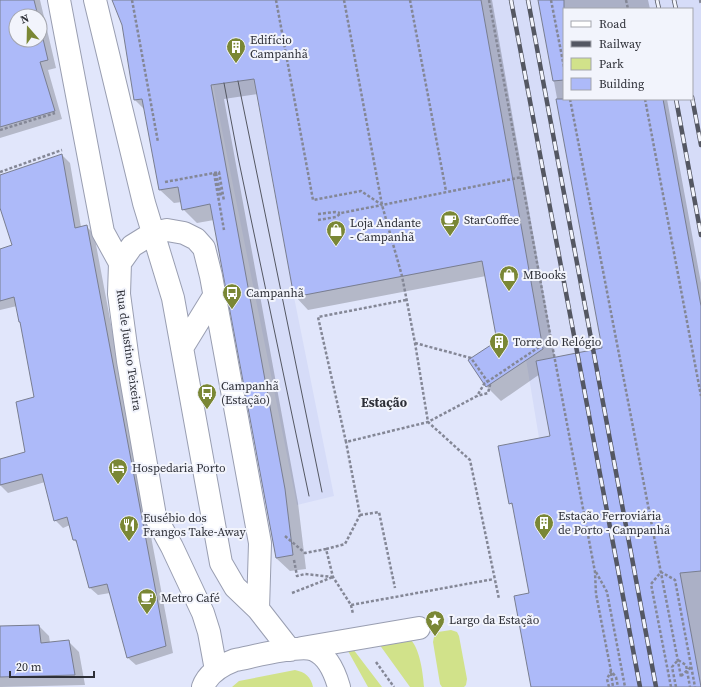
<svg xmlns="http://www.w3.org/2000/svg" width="701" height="687" viewBox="0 0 701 687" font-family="'Source Serif 4',serif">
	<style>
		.built { fill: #d6dcf8; fill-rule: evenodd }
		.green { fill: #d1e28a }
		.shadow { fill: #0003; fill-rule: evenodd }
		.building { fill: #adbaf9; stroke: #797e90 }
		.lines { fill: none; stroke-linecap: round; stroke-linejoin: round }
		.minor-casing { stroke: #999eb1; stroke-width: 24 }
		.path { stroke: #848796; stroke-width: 2.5; stroke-dasharray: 3 2; stroke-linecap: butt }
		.minor { stroke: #fff; stroke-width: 22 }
		.tram { stroke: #545762; stroke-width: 1 }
		.rail-casing { stroke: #545762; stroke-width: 4.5 }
		.rail { stroke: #f2f4fc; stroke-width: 3; stroke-dasharray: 9; stroke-linecap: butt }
		.labels { text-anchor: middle; stroke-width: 4; stroke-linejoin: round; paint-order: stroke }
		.poi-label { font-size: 12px; fill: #2d2f37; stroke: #f2f4fc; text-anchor: start }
		.street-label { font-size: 12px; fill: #2d2f37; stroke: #f2f4fc }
		.neighbourhood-label { font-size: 13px; font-weight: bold; fill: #2d2f37; stroke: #f2f4fc }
	</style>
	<rect width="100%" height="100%" fill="#e1e6fb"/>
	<path class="built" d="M270 0H701V687L550 436 539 438 509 256 322 292ZM564 9H692V99H564Z
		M253 79 294 297 334 496 297 505 213 85Z"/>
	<path class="green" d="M451 630 457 632 459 636 467 679 466 685 464 687H442L440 684 433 642 434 637 438 632Z
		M411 640C420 650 423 673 424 687H410L379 644Z
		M353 649 382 687H368L348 651Z
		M295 670C305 672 311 677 313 687H232L239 681Z"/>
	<path class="shadow" d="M0 0H40L56 68 48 70 62 119 0 138ZM16 16H40V40H16Z
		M113 0H492L555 358 603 349 539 0H648L650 9H564V99H667L701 283V687H532L530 594 514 507 510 503 551 436 540 374 501 401 487 387 469 360 498 341 486 276 308 310 295 296 258 94 224 99 298 503 306 569 290 571 276 558 214 220 197 223 183 209 182 202 174 203 160 190 145 110 135 100 123 24Z
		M62 155 70 163 81 227 86 226 94 234 173 653 136 665 128 658 110 593 98 595 90 588 78 544 74 540 70 525 63 528 55 520 45 482 8 493 0 485V460L26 453 35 398 21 323 17 306 0 310V250L13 246 0 204V176Z
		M39 626 49 636 50 643 68 641 79 652 85 685 0 687V627Z"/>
	<path class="building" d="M0 0H34L38 16H16V40H40V26L48 60 40 62 55 111 0 127Z
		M112 0H481L543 349 486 387 468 360 497 341 482 261 294 297 254 79 211 85 285 489 293 555 276 558 210 204 182 210 178 187 159 190 142 99 134 100 122 25Z
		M538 0H564V80L553 81Z
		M556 99H663L701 306V571L680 573 701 687H531L514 596 529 593 512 503 509 504 498 446 550 436 536 361 602 348Z
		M62 154 75 228 87 225 166 646 127 658 107 584 89 588 76 540H73L67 517 54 521 42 474 0 485V459L25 452 16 402 34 397 20 322H19L14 297 0 301V249L12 245 0 208V175Z
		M39 625 41 643 69 640 75 675 0 677V626Z"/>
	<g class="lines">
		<defs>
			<path id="minor" d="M59 0 103 232 120 263 119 294 128 361 155 516 172 547 203 613 209 632 216 670
				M95 0 144 203 173 298 221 563 235 587 258 609 290 650
				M120 263 132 246 153 233 167 230 184 233 196 239 204 248 211 276 260 543 258 609
				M182 348 214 296
				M302 648 419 628
				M203 687C208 673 222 665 235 660 252 657 300 644 314 650 328 656 335 673 339 687"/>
		</defs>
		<use href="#minor" class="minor-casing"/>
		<path class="path" d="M132 0 158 142
			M276 0 313 200 361 191 382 205 522 177
			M344 0 382 205 402 276 415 343 428 422 470 460 499 599
			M410 0 446 191
			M489 0 551 339 595 572 596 594 611 671 616 677 618 687
			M551 0 564 67
			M626 0 628 9
			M700 0 701 5
			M570 99 681 677
			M645 99 701 396
			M0 130 55 113
			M0 172 62 150
			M214 173 219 172 224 201
			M216 173 221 197
			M165 182 214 173 224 230
			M318 214 335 212 340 213
			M318 220 336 217 341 213 382 205
			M406 300 318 317 346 442 428 422 477 396 484 384 551 339
			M415 343 471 358 490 385 488 393 477 396
			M360 515 379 512 395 588
			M285 536 305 553 326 549 333 577 351 605 494 579
			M326 549 345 544 360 515 346 442
			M294 560 297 576 305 574 333 577
			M596 572 607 592 625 687
			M292 593 333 577
			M351 605 353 614
			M376 662 394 687
			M611 673 613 687
			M681 676 691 667
			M609 687 607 679 611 671
			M671 687 651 584 661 572 675 580 695 687
			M676 687 672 667 678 660 686 665 690 687"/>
		<use href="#minor" class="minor"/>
		<path class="tram" d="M238 81 322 492
			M224 83 238 157 309 496"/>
		<defs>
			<path id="rail" d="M511 0 640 687
				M528 0 656 687
				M657 0 659 9
				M674 0 676 9
				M692 97 701 145
				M676 99 701 235"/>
		</defs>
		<use href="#rail" class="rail-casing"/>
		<use href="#rail" class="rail"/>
	</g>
	<defs>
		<symbol id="building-pin" viewBox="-11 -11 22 30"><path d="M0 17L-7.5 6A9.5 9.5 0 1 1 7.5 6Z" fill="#7a8735" stroke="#f2f4fc"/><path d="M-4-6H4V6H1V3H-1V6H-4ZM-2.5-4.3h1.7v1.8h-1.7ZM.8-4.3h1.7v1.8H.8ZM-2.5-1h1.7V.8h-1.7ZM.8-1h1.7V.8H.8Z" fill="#fff"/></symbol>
		<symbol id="cafe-pin" viewBox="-11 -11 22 30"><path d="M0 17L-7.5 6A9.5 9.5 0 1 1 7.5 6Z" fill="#7a8735" stroke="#f2f4fc"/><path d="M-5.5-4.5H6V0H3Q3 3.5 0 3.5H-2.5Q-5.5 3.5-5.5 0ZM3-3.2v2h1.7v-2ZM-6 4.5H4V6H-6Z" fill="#fff"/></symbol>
		<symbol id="shop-pin" viewBox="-11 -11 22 30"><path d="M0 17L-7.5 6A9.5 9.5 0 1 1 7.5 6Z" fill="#7a8735" stroke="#f2f4fc"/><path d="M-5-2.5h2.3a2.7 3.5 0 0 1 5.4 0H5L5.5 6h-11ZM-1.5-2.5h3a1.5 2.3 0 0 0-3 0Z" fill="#fff"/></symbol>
		<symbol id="bus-pin" viewBox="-11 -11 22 30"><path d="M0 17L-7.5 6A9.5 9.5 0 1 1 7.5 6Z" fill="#7a8735" stroke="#f2f4fc"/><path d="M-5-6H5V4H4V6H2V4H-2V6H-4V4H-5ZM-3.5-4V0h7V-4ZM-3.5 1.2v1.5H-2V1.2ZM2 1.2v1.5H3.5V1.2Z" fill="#fff"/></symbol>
		<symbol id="hotel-pin" viewBox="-11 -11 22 30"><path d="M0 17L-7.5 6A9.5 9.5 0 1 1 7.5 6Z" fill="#7a8735" stroke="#f2f4fc"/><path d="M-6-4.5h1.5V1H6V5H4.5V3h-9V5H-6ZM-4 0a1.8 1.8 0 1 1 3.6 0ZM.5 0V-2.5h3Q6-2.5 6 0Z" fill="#fff"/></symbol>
		<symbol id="restaurant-pin" viewBox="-11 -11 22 30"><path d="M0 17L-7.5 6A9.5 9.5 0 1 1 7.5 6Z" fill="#7a8735" stroke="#f2f4fc"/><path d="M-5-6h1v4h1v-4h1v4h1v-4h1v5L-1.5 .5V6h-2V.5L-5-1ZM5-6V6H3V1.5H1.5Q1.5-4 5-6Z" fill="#fff"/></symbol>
		<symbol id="sight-pin" viewBox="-11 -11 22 30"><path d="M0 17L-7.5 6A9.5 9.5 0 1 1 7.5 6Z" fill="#7a8735" stroke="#f2f4fc"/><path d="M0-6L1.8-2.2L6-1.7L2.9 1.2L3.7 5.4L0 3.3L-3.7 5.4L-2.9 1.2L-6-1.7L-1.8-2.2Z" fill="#fff"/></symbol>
	</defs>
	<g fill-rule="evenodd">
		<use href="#building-pin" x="225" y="36" width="22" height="30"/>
		<use href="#cafe-pin" x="439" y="209" width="22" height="30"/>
		<use href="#shop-pin" x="325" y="219" width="22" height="30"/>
		<use href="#shop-pin" x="498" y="264" width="22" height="30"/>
		<use href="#bus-pin" x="221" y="282" width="22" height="30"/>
		<use href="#building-pin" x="488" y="331" width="22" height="30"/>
		<use href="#bus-pin" x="196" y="382" width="22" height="30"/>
		<use href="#hotel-pin" x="107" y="457" width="22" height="30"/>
		<use href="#building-pin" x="533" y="512" width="22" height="30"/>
		<use href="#restaurant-pin" x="118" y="514" width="22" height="30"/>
		<use href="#cafe-pin" x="136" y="587" width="22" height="30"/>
		<use href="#sight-pin" x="424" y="609" width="22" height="30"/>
	</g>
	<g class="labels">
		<g class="poi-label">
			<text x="250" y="44">Edifício<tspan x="250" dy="14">Campanhã</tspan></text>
			<text x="464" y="224">StarCoffee</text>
			<text x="350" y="227">Loja Andante<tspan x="350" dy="14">- Campanhã</tspan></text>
			<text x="523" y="279">MBooks</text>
			<text x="246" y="297">Campanhã</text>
			<text x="513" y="346">Torre do Relógio</text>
			<text x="221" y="390">Campanhã<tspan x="221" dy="14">(Estação)</tspan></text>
			<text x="132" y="472">Hospedaria Porto</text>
			<text x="558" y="520">Estação Ferroviária<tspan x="558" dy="14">de Porto - Campanhã</tspan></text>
			<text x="143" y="522">Eusébio dos<tspan x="143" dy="14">Frangos Take-Away</tspan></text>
			<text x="161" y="602">Metro Café</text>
			<text x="449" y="624">Largo da Estação</text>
		</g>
		<g class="street-label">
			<text transform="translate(129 350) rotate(82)" y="4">Rua de Justino Teixeira</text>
		</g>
		<g class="neighbourhood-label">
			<text x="384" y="407">Estação</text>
		</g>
	</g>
	<rect x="563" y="8" width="130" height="92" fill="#f2f4fc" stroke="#a3a5ad"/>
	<rect x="571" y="21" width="20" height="6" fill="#ffffff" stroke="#a3a5ad"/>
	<text x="599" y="28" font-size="12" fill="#2d2f37">Road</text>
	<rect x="571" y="41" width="20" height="6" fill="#545762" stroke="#a3a5ad"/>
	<text x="599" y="48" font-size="12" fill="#2d2f37">Railway</text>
	<rect x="571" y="58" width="20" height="12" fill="#d1e28a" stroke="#a3a5ad"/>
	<text x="599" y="68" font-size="12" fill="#2d2f37">Park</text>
	<rect x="571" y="78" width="20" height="12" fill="#adbaf9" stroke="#a3a5ad"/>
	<text x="599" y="88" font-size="12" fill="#2d2f37">Building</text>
	<g transform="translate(28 28) rotate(340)"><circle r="19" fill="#f2f4fc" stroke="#a3a5ad"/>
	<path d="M0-3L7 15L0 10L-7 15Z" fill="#7a8735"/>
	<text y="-6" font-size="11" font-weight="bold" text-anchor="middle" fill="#2d2f37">N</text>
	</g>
	<path d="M10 671v6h84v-6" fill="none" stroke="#2d2f37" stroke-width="2"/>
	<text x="16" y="671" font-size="12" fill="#2d2f37" stroke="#f2f4fc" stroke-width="3" paint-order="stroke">20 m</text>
</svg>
